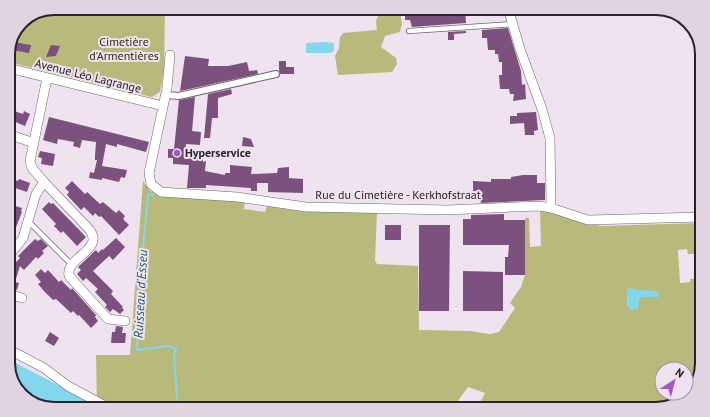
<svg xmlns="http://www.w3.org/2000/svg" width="710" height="417" viewBox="0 0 710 417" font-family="'PT Sans',sans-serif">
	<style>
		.green { fill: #b7ba7a; fill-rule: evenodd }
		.water { fill: #83d7ec }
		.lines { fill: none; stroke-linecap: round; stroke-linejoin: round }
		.stream { stroke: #83d7ec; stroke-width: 2 }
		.building { fill: #7c517e }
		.service-casing { stroke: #706570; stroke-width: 6 }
		.pedestrian-casing { stroke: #706570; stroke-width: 8 }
		.minor-casing { stroke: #706570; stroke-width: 10 }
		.service { stroke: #fff; stroke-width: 4.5 }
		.pedestrian { stroke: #fff; stroke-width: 6 }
		.minor { stroke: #fff; stroke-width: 9 }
		.poi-dot { fill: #a258cb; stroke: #efe3ef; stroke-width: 1.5 }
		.labels { text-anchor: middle; stroke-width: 4; stroke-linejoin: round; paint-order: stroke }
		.park-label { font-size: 12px; fill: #2c2d0f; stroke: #efe3ef }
		.street-label { font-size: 12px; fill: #272327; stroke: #efe3ef }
		.poi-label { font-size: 12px; font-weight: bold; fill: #272327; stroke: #efe3ef; text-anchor: start }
		.water-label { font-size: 13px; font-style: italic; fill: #185d6d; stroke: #efe3ef }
		.rim { fill: none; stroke: #272327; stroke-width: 2 }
	</style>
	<rect width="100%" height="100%" fill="#efe3ef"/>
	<path class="green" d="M54 8H165L164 70 160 92 152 97 8 62V51L22 21Z
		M400 11 402 24 400 32 385 36 381 47 396 58 397 64 392 72 338 75 335 56 339 48 340 37 343 33 377 30 376 21 380 12Z
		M143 181 150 191 162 196 245 201 244 209 265 212 267 206 305 212H377L375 261 377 264 418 266 419 330 470 331 490 334 499 332 515 308 510 303 521 287 525 275V218H529L530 247 541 246 540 210C561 213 580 223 601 226L702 223V256L696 257 695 254H688L687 249 678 250 680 283 690 282V279L702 278V364L696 386 679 403 657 409H477L485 393 468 387 452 409H104L97 405 96 355H130ZM662 369H686V393H662Z"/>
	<path class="water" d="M324 42 334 43V51L330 53H306V43Z
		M630 288 637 290 657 291 659 295 658 297H641L639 300 638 309 631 310 627 306V289Z
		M8 359 104 409C64 409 8 416 8 359Z"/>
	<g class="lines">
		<path class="stream" d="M156 193 148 195 139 292 137 350 169 346 176 349 174 356 178 409"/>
	</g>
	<path class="building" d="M459 8H465L466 23 412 27 410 20H405V13L438 9V15L456 14V9Z
		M508 28 521 71 522 85 525 84 526 99 513 101 514 94H510L509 89H500L499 75H502V62H499L498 54H495V50H488L487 38H482V30Z
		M466 31V33L454 34V40H448V32Z
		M13 42 31 45 29 53 12 50Z
		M51 45 60 46 56 56 46 57Z
		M185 56 209 59 208 66H228L247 62 249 71 257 70 258 74 180 91Z
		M279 61H286V67H294V74H280L279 70Z
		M231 89 232 94 218 98V118H212L210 138H204L208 94Z
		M195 97 192 131 201 132 200 145 186 144 185 155 203 157V162L206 161 205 171 225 175V173H230V165L252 167 251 174 277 173 278 168 289 167V178L303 179V193L268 192V183H257V191H251V188L206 185V188H187L189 165 173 164V158H168V149H174L179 100Z
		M8 109 23 114 24 111 30 114 25 126 13 121 8 128Z
		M536 112 538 130 534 131V135H525L524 123 510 124V116H517V113Z
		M49 117 149 142 146 152 117 144V147L106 144 102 166 127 170 125 178 121 177 119 182 102 178V180L89 178 90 172 94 173 97 160H95V156L96 142 82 140 80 148 73 146 74 142 58 139 57 144 43 140Z
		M243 137 251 139 254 147 242 146Z
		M40 151 55 154 53 166 41 164 42 158 38 157Z
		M523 175H537V183H545V200L481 203 480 198H473V181L491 182V179H511V177Z
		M12 179 18 181 19 179 30 183 27 192 9 186Z
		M72 181 85 194 87 192 100 204 103 202 116 213 119 210 125 216 123 219 129 225 119 235 101 216 99 217 95 213 93 216 84 207 81 210 67 195 69 192 65 188Z
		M49 202 51 204 53 203 86 237 77 246 63 231 61 233 54 226 56 224 42 209Z
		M8 204 22 208 21 211 22 212 9 245Z
		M504 214V220H525V275H505V257H508L509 245H463V219H471V215Z
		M385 225H401V240H385Z
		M419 225H450L449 311H419Z
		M116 238 125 247 113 260 109 256 93 271 113 291 111 294 123 307 122 308 124 310 120 314 113 309 110 312 105 307 107 305 95 292 98 289 86 278 83 281 77 274 81 270 78 267 96 250 98 253 102 249 103 250Z
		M35 239 38 241 41 239 48 246 42 251 44 253 38 259 36 257 24 270 20 266 15 282 19 283 17 290 8 288 9 266 11 267 20 258 18 256Z
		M41 269 45 273 48 270 59 282 61 280 71 290 72 288 96 315 95 317 98 321 91 328 79 315 78 316 73 311 71 313 56 299 53 300 44 291 38 284 41 282 35 275Z
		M463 271 503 272V311H463Z
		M116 326 123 327 122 333H126L125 343H111L112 332H115Z
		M50 332 59 338 54 346 45 341Z"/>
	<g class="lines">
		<defs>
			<path id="service" d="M409 31 512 24
				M28 221 72 265"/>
			<path id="pedestrian" d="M166 95 179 96 276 74"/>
			<path id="minor" d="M508 8 520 49 542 109 550 138 551 208
				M170 55 167 88 149 173 151 184 161 192 237 197 306 207 447 210 539 206 551 208 588 220 702 217
				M8 68 163 106
				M8 134 34 143
				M44 182 89 229C106 250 65 257 69 276L108 319 125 321
				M8 257 23 238 36 194 44 182 32 168 30 161 47 78
				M8 294 22 298
				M8 349 44 368 68 386 111 409"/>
		</defs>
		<use href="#service" class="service-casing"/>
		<use href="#pedestrian" class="pedestrian-casing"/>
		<use href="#minor" class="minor-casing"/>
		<use href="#service" class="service"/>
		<use href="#pedestrian" class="pedestrian"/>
		<use href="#minor" class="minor"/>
	</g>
	<circle class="poi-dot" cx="177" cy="153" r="4"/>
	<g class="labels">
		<g class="park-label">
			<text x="124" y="46">Cimetière<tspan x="124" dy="14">d'Armentières</tspan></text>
		</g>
		<g class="street-label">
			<text transform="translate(88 76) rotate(14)" y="4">Avenue Léo Lagrange</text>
			<text x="398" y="199">Rue du Cimetière - Kerkhofstraat</text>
		</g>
		<g class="poi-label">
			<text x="185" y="157">Hyperservice</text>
		</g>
		<g class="water-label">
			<text transform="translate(140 294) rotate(-87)" y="5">Ruisseau d'Esseu</text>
		</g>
	</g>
	<path d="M0 0H710V417H0ZM54 15H656A39 39 0 0 1 695 54V363A39 39 0 0 1 656 402H54A39 39 0 0 1 15 363V54A39 39 0 0 1 54 15Z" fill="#dfd4df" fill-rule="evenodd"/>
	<path class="rim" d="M54 15H656A39 39 0 0 1 695 54V363A39 39 0 0 1 656 402H54A39 39 0 0 1 15 363V54A39 39 0 0 1 54 15Z"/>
	<g transform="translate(674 381) rotate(36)"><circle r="19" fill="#efe3ef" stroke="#9f969f"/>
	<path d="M0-3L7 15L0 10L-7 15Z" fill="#a258cb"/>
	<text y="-6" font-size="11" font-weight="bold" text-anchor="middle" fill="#272327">N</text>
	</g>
</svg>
